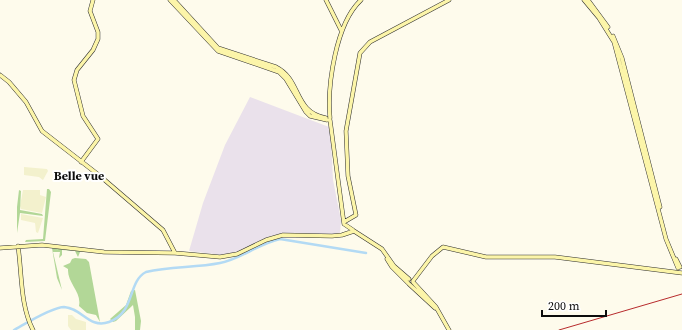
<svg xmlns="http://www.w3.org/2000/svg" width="682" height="330" viewBox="0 0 682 330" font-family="'Source Serif 4',serif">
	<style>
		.industrial { fill: #eae1eb }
		.farmland { fill: #f3f1cd }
		.forest { fill: #b2d797 }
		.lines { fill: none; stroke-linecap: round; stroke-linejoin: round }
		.canal { stroke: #b3daf4; stroke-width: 2.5 }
		.secondary-casing { stroke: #2e2e2e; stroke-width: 4.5 }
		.secondary { stroke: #fcf5a9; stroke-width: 3.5 }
		.rail { stroke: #b72a2c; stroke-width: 1 }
		.labels { text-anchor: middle; stroke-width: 4; stroke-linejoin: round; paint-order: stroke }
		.quarter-label { font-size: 12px; font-weight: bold; fill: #0c0c0c; stroke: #fff }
	</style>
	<rect width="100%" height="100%" fill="#fefbec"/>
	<path class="industrial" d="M250 97 329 127 331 140 333 180 341 220 340 234 284 233 271 236 233 254 222 255 189 251 203 203 225 145Z"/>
	<path class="farmland" d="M24 167 47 169 48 171 43 180 39 177 24 175Z
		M23 190H40V195L46 197 42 213 21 209 20 206Z
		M21 214 43 218 38 233 36 232 35 223 21 220Z
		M68 315H72L76 319 86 322V330H71L68 326Z"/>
	<path class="forest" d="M47 189H49L51 192 45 241 25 242 26 240 43 239Z
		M19 190 21 191 20 210 42 214 43 216 20 213 17 233V207Z
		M52 248 85 252H80L78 257 75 251 62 250V255L59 258 60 252H53L62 290 57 278Z
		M75 258 86 259 89 262 100 322 96 315 87 313 79 306C82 292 67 283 68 269L63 266 70 263 72 259Z
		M135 290 141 321 140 330H135V317L133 305 116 321 113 322 110 319 126 305 131 291Z"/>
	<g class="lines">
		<path class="canal" d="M14 330C25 324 52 307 64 307 82 308 89 329 109 322 136 312 127 282 146 272 170 266 195 268 220 263 241 259 258 244 280 239L366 253"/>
		<defs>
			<path id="secondary" d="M170 0 218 51 279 72 286 79 306 112 310 116 327 120
				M174 0 218 48 276 67C302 80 293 112 326 118
				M326 0 341 30
				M584 0 599 18 614 42 666 239 678 268
				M588 0 608 27
				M613 36 622 58 660 207
				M0 75 9 82 26 102 42 131 100 176 163 230 175 253
				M330 118C327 85 336 23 361 0
				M330 120 344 224 353 230
				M81 162 98 139 83 116 74 80 77 70 93 50 98 39V32L90 11 93 0
				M344 222 356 215 348 176 346 131 360 53 370 42 449 0
				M18 246C22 273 20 305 33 330
				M0 248 42 245 104 252 175 253 220 257 237 254 266 240 283 235 332 236 342 235 354 231 382 249 394 266 409 279
				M387 259 392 267 408 283
				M676 259 680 267
				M413 281 432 256 443 247 486 257H555L682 273
				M413 282 436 307 449 330
				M409 284 435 308"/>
		</defs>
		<use href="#secondary" class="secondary-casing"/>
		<use href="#secondary" class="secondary"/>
		<path class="rail" d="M559 330 682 294"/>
	</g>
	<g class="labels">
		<g class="quarter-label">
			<text x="79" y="180">Belle vue</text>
		</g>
	</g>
	<path d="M542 310v6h64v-6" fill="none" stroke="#0c0c0c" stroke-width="2"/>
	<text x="548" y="310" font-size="12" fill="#0c0c0c" stroke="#ffffff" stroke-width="3" paint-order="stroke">200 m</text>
</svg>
